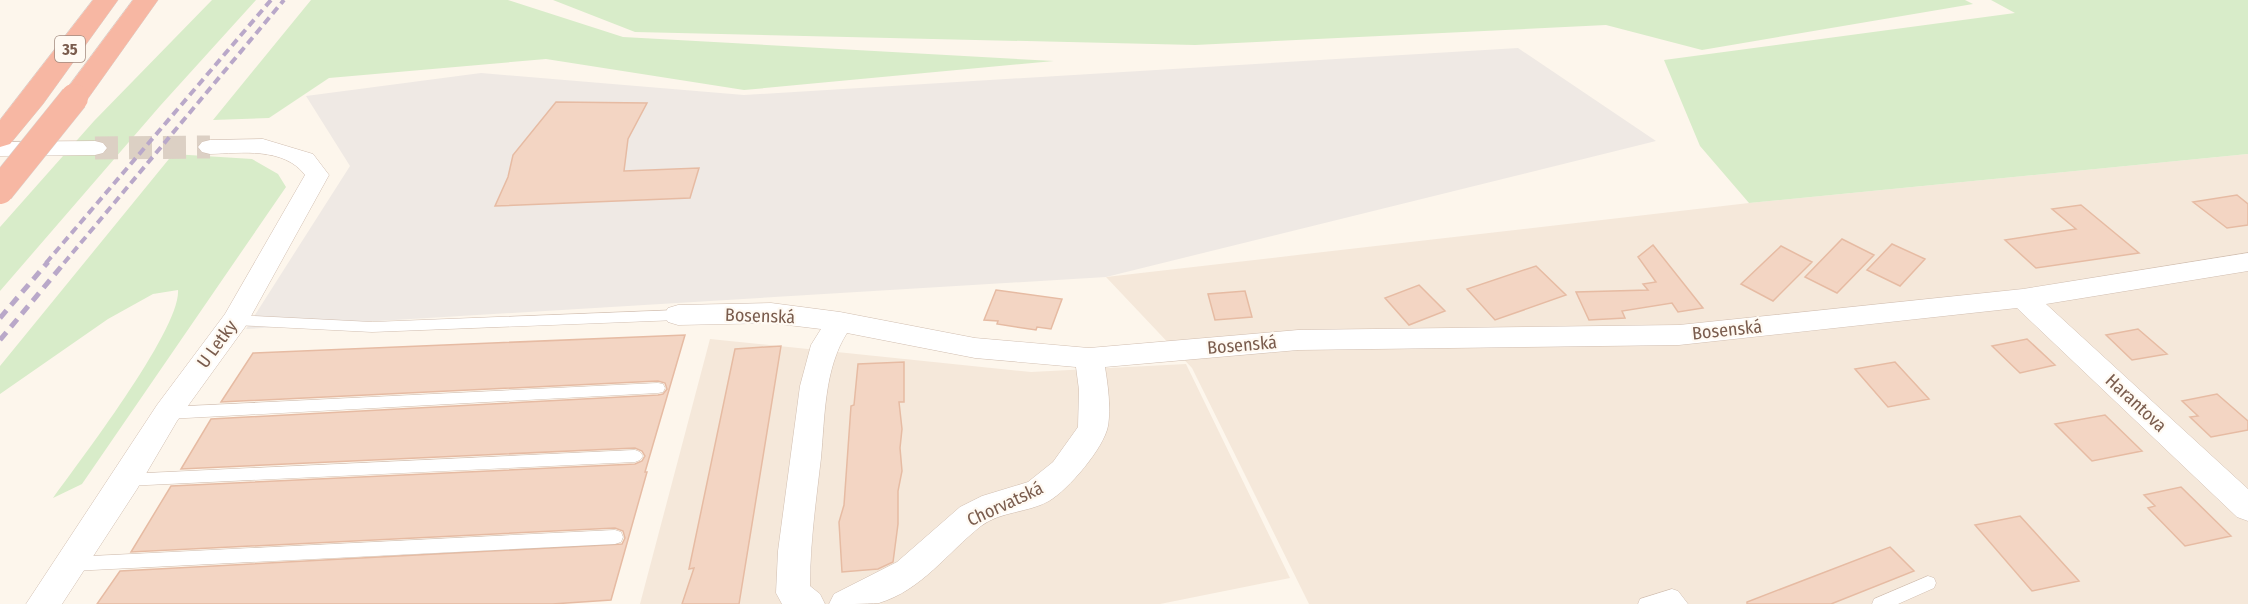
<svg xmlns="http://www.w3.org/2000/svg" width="2248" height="604" viewBox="0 0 2248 604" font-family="'Fira Sans Condensed',sans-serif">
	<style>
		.residential { fill: #f5e8da }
		.industrial { fill: #efe9e4 }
		.green { fill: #d8ecc9 }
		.building { fill: #f3d5c3; stroke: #e6bba3; stroke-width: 1.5 }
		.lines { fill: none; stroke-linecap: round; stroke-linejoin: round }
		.street-tunnel { stroke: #dcd0c4; stroke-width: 23; stroke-dasharray: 23 11; stroke-linecap: butt }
		.lane-casing { stroke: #d1beb0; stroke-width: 1 }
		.street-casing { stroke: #d1beb0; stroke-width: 1 }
		.highway-casing { stroke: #dad1cd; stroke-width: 1 }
		.lane { fill: #fff; fill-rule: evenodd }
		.street { fill: #fff; fill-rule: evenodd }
		.highway { fill: #f7b7a3; fill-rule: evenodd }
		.rail-far1 { stroke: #b9a8c9; stroke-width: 4; stroke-dasharray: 8 5; stroke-linecap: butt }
		.rail { stroke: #b9a8c9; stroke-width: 5; stroke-dasharray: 10 7; stroke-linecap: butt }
		.highway-bridge-casing { stroke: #dad1cd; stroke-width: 29; stroke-linecap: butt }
		.highway-bridge { stroke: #f7b7a3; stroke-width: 28 }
		.labels { text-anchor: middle; stroke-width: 4.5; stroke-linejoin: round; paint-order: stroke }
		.shield { fill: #fffaf3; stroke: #a28b7f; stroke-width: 1.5 }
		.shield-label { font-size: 16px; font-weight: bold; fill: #7a5c4d }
		.street-label { font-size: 18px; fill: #7a5c4d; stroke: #fffaf3 }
	</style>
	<rect width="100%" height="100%" fill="#fdf6ec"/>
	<path class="residential" d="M2248 154V604H1309L1192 368 1106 277 1749 203Z
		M710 339 1031 372 1186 364 1290 578 1160 604H640Z"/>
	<path class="industrial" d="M1518 48 1656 141 1106 277 246 329 350 166 306 96 481 73 744 95Z"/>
	<path class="green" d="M212 0H256L160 106 0 291V227L94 121Z
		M311 0H508L623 37 1054 61 744 90 546 59 329 78 269 118 213 120Z
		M553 0H1965L1973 4 1702 50 1606 25 1195 45 635 32Z
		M1991 0H2248V154L1749 203 1700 146 1664 60 2015 13Z
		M173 154 252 159 278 174 286 187 82 484 53 498C79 462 181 329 178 290L153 294 108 319 0 394V366Z"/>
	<path class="building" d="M556 102 647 103 628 139 624 171 699 168 690 198 495 206 508 177 513 155Z
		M2237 195 2248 204V225L2227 228 2193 202Z
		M2081 205 2139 253 2036 268 2005 240 2076 229 2052 209Z
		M1842 239 1874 255 1837 293 1805 277Z
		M1892 244 1925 259 1900 286 1867 270Z
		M1653 245 1703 308 1678 312 1672 303 1622 311 1625 318 1589 320 1576 292 1648 290 1643 284 1656 282 1638 257Z
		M1781 246 1812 262 1773 301 1741 284Z
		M1536 266 1566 295 1495 320 1467 289Z
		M1419 285 1445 311 1409 325 1385 298Z
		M996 290 1062 299 1051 329 1037 327 1036 330 997 324 998 321 984 320Z
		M1245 291 1252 317 1215 320 1208 294Z
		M2138 329 2167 354 2132 360 2106 335Z
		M685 335 645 472H647L611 600 552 604H97L120 571 622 544 625 538 623 531 615 528 131 552 171 486 635 464 642 461 645 456 642 451 635 448 181 469 211 419 658 395 663 394 667 389 665 383 658 381 221 402 253 353Z
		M2027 339 2055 365 2020 373 1992 346Z
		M781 346 739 604H682L694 568 689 569 735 349Z
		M904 362V402H899L902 429 900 448 902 471 898 491V524L893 562 878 569 842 572 839 522 844 505 851 406 854 405 858 364Z
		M1895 362 1929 399 1888 407 1855 369Z
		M2217 394 2248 421V430L2211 437 2190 417 2198 416 2182 401Z
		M2105 415 2142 451 2092 461 2055 424Z
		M2181 487 2231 536 2185 546 2148 508 2155 506 2144 495Z
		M2020 516 2079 581 2032 591 1975 525Z
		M1890 547 1914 571 1831 604H1747V602Z"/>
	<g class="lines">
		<path class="street-tunnel" d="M95 148 210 147"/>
		<defs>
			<path id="lane" d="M678 310 685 315 678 320 372 332 235 325 228 320 235 315 372 322Z
				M658 383 663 384 665 388 663 392 658 393 167 419 162 417 160 413 162 409 167 407Z
				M635 450 640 452 643 456 640 460 635 462 126 486 121 484 118 480 121 476 126 474Z
				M615 530 621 532 623 537 621 542 615 544 72 571 66 569 64 564 66 559 72 557Z
				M1928 576 1934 578 1936 583 1934 588 1898 604H1872L1874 599Z
				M1672 589 1678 591 1688 604H1638L1640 599Z"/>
			<path id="street" d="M263 139 313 154 329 175 245 327 177 421 137 489 62 604H26L157 405 225 314 305 175C284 147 241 153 210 154L202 152 198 147 202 142 210 140Z
				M95 141 103 143 107 148 103 153 95 155 0 156V142Z
				M2248 253V271L2046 304 2248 489V521L2237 517 2017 308 1679 345 1298 350 1105 367C1108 386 1111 407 1108 426 1104 448 1068 490 1049 501 1028 513 1001 511 981 526 947 553 922 590 879 603 865 604 844 604 829 604L834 594 897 562 960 507 982 496 1028 482 1053 462 1078 427 1079 390 1076 367 975 358 847 333C824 369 825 417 821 458 816 501 810 543 810 586L820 594 825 604H782L776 593 778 551 800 386 811 345 821 329 771 323 678 325 668 322 664 315 668 308 678 305 771 303 840 312 975 338 1089 348 1298 330 1679 325 2023 289Z"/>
			<path id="highway" d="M93 0H118L43 104 10 144 0 147V120Z
				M133 0H158L84 104 74 106 64 104 60 98Z"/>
		</defs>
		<use href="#lane" class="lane-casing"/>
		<use href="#street" class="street-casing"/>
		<use href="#highway" class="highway-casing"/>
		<use href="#lane" class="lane"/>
		<use href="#street" class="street"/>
		<use href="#highway" class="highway"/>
		<path class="rail-far1" d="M46 263 271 0
			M64 263 284 0"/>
		<path class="rail" d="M0 318 48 262
			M0 340 65 262"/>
		<defs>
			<path id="highway-bridge" d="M0 190 74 98"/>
		</defs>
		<use href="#highway-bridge" class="highway-bridge-casing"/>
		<use href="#highway-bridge" class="highway-bridge"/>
	</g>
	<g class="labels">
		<rect class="shield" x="55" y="36" width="30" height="26" rx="4.5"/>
		<g class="shield-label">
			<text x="70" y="55">35</text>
		</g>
		<g class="street-label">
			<text transform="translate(760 316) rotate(2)" y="6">Bosenská</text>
			<text transform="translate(1727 330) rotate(-6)" y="6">Bosenská</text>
			<text transform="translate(217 344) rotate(-54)" y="6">U Letky</text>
			<text transform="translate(1242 345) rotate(-5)" y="6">Bosenská</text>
			<text transform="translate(2136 403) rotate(43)" y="6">Harantova</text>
			<text transform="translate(1005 504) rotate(-25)" y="6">Chorvatská</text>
		</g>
	</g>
</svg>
